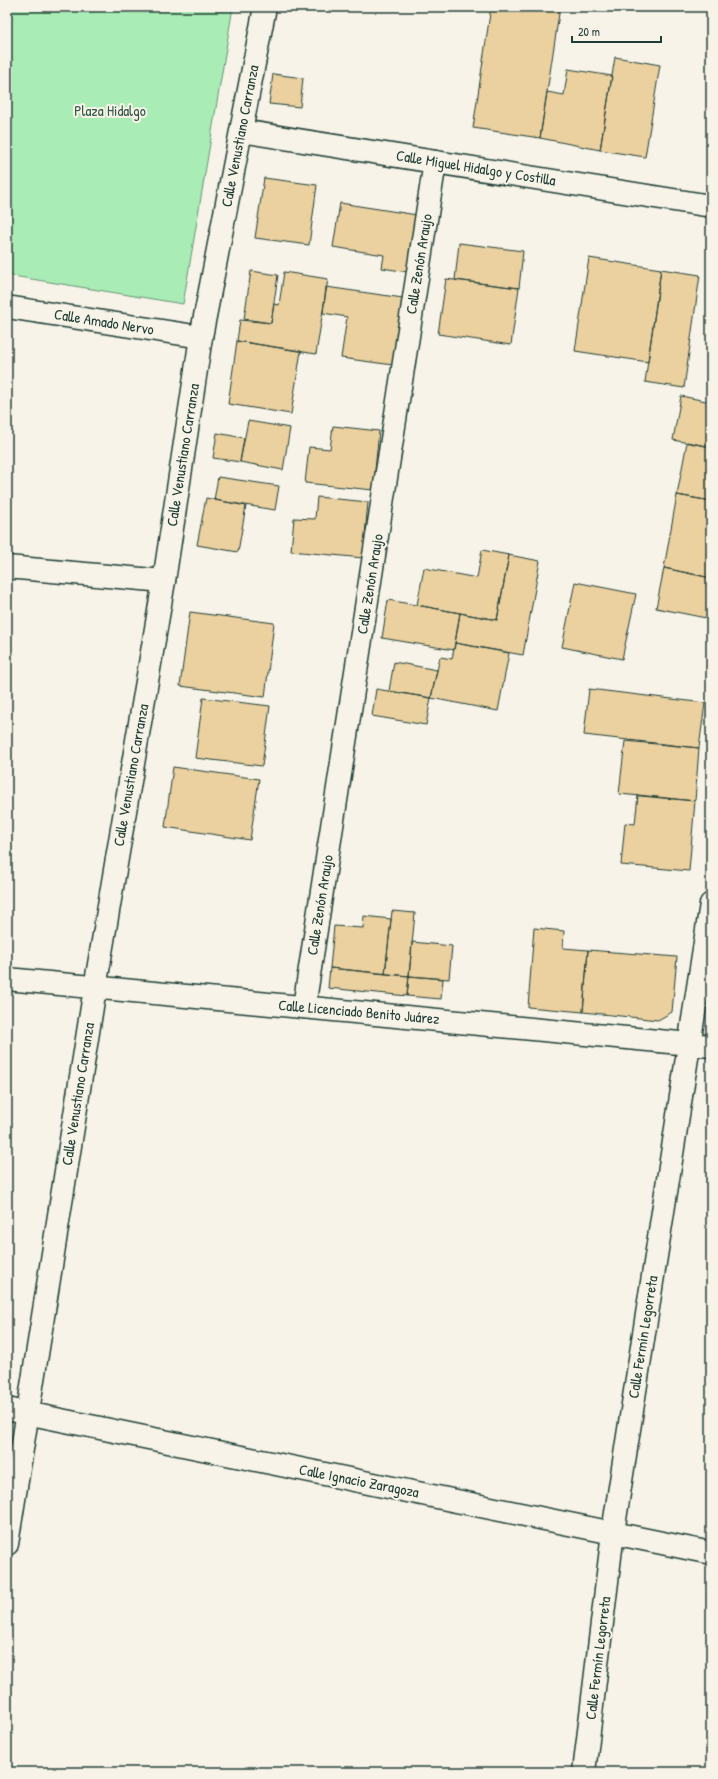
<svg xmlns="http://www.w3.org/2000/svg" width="718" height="1779" viewBox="0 0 718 1779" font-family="'Patrick Hand',sans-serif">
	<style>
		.green { fill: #aaecb6; stroke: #649475 }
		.building { fill: #ebd0a0; stroke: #1f3d34 }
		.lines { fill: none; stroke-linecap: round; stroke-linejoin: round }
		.street-casing { stroke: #1f3d34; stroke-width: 25 }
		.secondary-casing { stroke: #1f3d34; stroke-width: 25 }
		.street { stroke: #f7f3e8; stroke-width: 22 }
		.secondary { stroke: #f7f3e8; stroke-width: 22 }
		.labels { text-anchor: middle; stroke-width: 4; stroke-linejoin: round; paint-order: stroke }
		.park-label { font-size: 15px; fill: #345748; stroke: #f7f3e8 }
		.street-label { font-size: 15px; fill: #1f3d34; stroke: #f7f3e8 }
	</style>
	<rect width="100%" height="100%" fill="#f7f3e8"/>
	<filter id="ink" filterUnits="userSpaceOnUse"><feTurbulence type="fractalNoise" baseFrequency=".025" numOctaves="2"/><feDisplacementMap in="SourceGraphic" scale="8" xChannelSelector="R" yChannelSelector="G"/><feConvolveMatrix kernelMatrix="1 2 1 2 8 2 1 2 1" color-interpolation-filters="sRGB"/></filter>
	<g filter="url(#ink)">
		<path class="green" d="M7 7H233L183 304 7 275Z"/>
		<path class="building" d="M491 7H560L540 138 473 128Z
			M615 57 660 65 645 157 600 150Z
			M568 69 612 76 600 150 540 138 547 92 564 95Z
			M273 74 303 78 300 107 269 104Z
			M264 178 317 185 309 245 255 238Z
			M340 203 417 215 408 272 382 268 384 255 333 247Z
			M459 243 523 251 519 288 455 280Z
			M589 258 661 269 648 362 575 351Z
			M661 269 700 275 684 388 645 382Z
			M251 271 278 275 271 323 244 319Z
			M284 272 328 279 316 354 237 341 240 320 271 323 274 304 279 305Z
			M446 279 519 288 511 345 438 334Z
			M326 287 403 298 393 365 341 358 347 317 323 313Z
			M237 341 301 351 291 414 228 404Z
			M681 396 711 402V447L673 440Z
			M248 421 290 428 283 470 240 462Z
			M333 426 379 431 373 490 305 483 309 447 330 449Z
			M217 433 244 438 240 462 213 458Z
			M687 442 711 447V501L677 495Z
			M218 477 279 486 275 510 214 500Z
			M677 495 711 501V578L664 568Z
			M317 497 368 502 363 558 291 551 294 518 315 519Z
			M206 498 246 506 238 552 197 545Z
			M482 550 509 555 497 620 417 605 424 568 477 578Z
			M509 555 540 561 523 655 455 643 460 613 497 620Z
			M664 568 711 578V619L656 608Z
			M575 582 636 594 622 659 562 647Z
			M388 600 460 613 454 650 382 638Z
			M190 612 274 623 265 697 180 686Z
			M455 643 509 653 498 711 431 698 440 657 452 659Z
			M394 662 437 670 431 698 389 691Z
			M376 689 431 698 426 725 372 716Z
			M589 689 705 703 699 748 584 735Z
			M203 698 270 706 262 766 195 758Z
			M625 741 699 748 695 801 619 794Z
			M173 767 259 779 250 840 165 827Z
			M638 795 695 801 689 871 621 865 625 823 635 824Z
			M392 911 415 913 409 976 385 974Z
			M364 916 391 919 385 974 330 968 334 926 363 928Z
			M534 928 564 931 563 948 588 950 583 1012 528 1007Z
			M412 942 452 946 449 979 409 976Z
			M588 950 677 957 672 1012 658 1020 583 1012Z
			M330 968 409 976 407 996 328 988Z
			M409 976 443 979 441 999 407 996Z"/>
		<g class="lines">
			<defs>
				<path id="street" d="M7 307 201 337
					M7 567 164 581
					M304 1007 435 162
					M7 1409 711 1553"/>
				<path id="secondary" d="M241 131 711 206
					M7 979 711 1046
					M7 1544 95 988 164 581 201 337 265 7
					M584 1772 613 1532 711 904"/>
			</defs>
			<use href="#street" class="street-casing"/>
			<use href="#secondary" class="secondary-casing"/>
			<use href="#street" class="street"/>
			<use href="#secondary" class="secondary"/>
		</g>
	</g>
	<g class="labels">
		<g class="park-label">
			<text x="110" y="116">Plaza Hidalgo</text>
		</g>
		<g class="street-label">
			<text transform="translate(240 136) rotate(-79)" y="5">Calle Venustiano Carranza</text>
			<text transform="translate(476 168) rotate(9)" y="5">Calle Miguel Hidalgo y Costilla</text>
			<text transform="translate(419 264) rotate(-81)" y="5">Calle Zenón Araujo</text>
			<text transform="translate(104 322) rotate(9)" y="5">Calle Amado Nervo</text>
			<text transform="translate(183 455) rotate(-81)" y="5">Calle Venustiano Carranza</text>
			<text transform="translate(370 584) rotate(-81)" y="5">Calle Zenón Araujo</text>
			<text transform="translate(131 775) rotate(-80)" y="5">Calle Venustiano Carranza</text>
			<text transform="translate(320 905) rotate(-81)" y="5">Calle Zenón Araujo</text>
			<text transform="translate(359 1012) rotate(5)" y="5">Calle Licenciado Benito Juárez</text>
			<text transform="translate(78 1094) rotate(-81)" y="5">Calle Venustiano Carranza</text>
			<text transform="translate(643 1337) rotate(-81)" y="5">Calle Fermín Legorreta</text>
			<text transform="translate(359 1481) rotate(11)" y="5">Calle Ignacio Zaragoza</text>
			<text transform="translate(598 1658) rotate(-83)" y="5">Calle Fermín Legorreta</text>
		</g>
	</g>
	<rect width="718" height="1779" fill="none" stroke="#f7f3e8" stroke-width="24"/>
	<rect x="12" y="12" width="694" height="1755" fill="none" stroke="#1f3d34" stroke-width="1.5" filter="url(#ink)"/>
	<path d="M572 36v6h89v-6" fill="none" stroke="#1f3d34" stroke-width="2"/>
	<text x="578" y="36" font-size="12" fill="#1f3d34" stroke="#f7f3e8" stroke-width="3" paint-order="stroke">20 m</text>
</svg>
